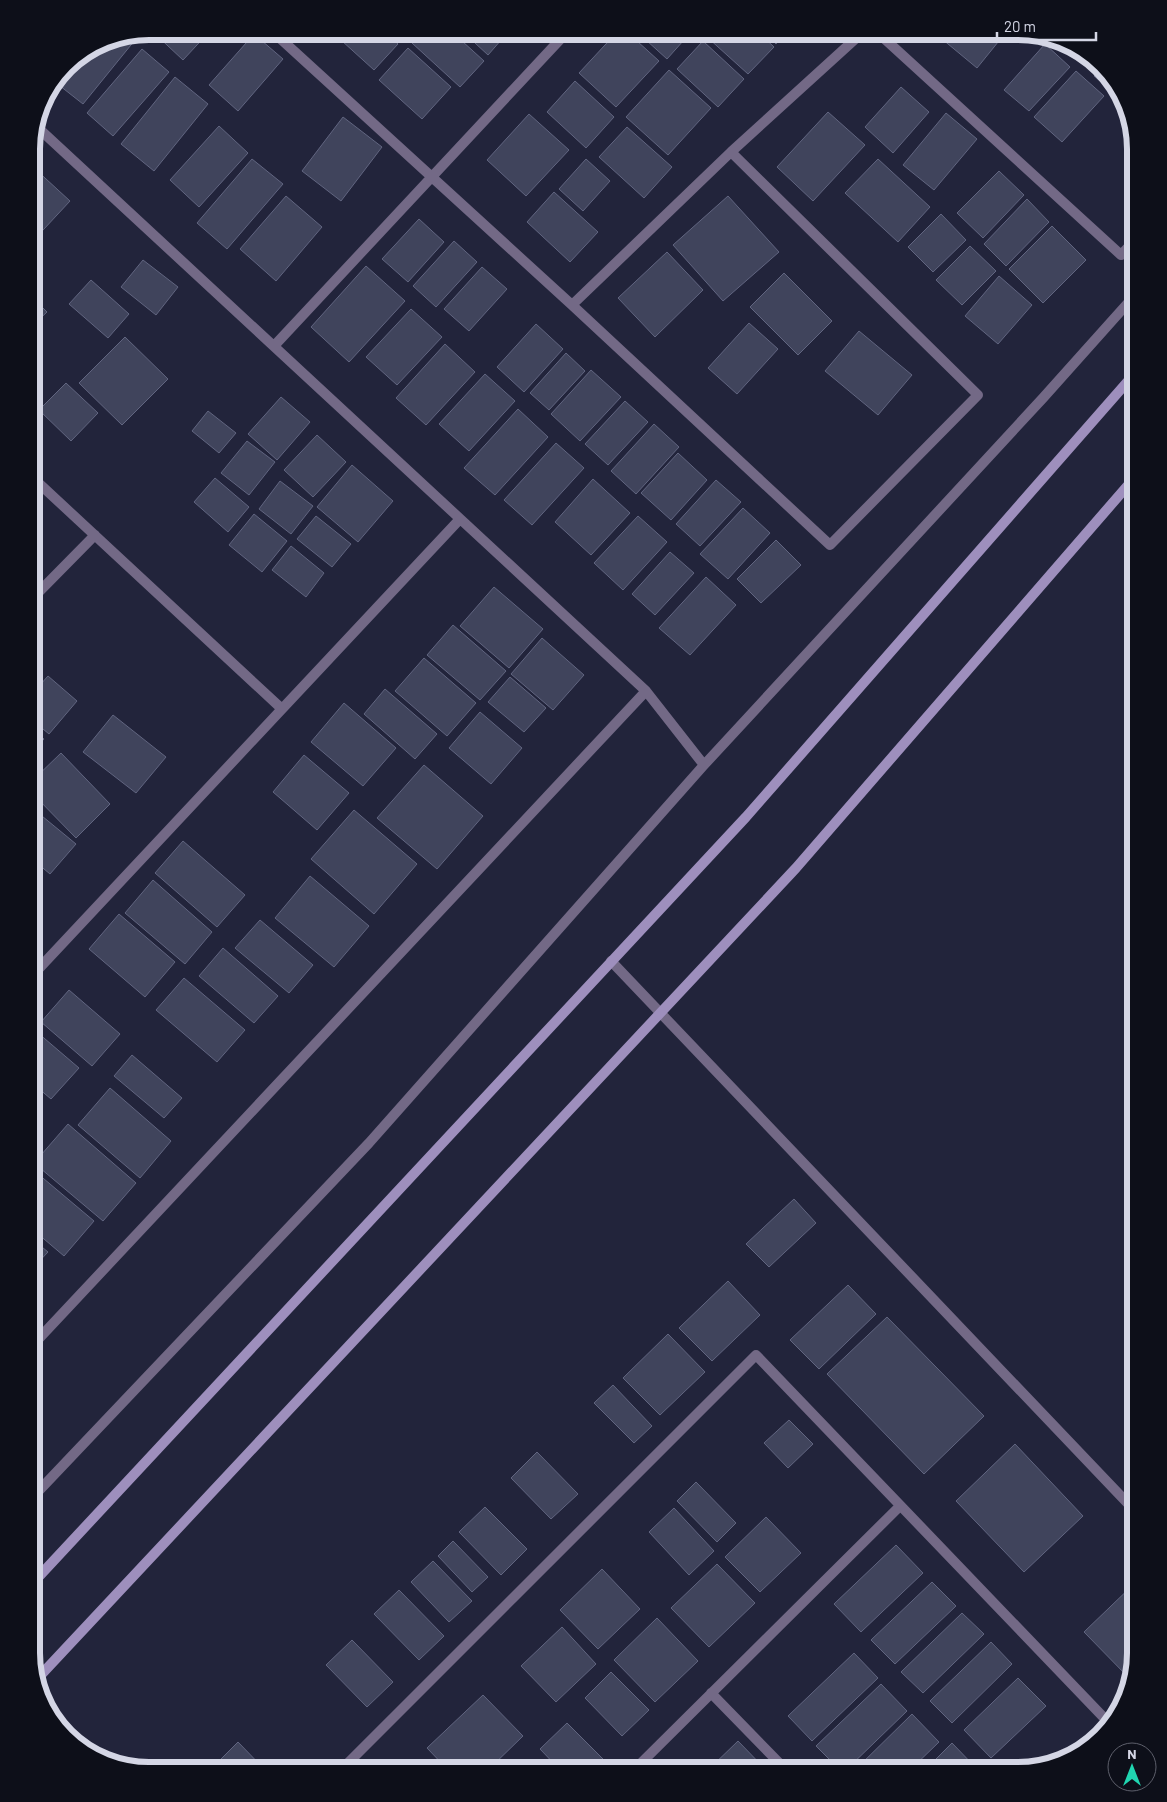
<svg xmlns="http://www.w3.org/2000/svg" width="1167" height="1802" viewBox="0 0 1167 1802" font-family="Barlow,sans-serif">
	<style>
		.building { fill: #40445c; stroke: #616580 }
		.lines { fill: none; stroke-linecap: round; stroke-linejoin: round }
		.lane { stroke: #736986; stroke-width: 10 }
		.street { stroke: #736986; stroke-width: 10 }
		.secondary { stroke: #9e8fbd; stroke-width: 10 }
		.rim { fill: none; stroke: #d4d6e5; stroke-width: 6 }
	</style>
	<rect width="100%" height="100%" fill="#22243b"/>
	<path class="building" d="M152 31H210L183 60Z
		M331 31H384L398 44 374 70Z
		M423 31H451L484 61 460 87 412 43Z
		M462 31H509L488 55Z
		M618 31H626L659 61 616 107 579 73Z
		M636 31H692L667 59Z
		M712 31H757L774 47 748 74 707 37Z
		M763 31H787L776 44Z
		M949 31H1007L977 68 942 39Z
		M254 34 283 59 238 111 209 85Z
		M129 35 135 40 83 104 55 82 66 65 104 40Z
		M703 41 744 79 718 107 677 69Z
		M1045 44 1070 67 1029 111 1004 90Z
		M408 48 451 87 422 119 379 80Z
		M142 49 169 72 113 136 87 113Z
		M1100 69 1120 90 1123 100 1094 76Z
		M669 70 711 108 668 155 626 117Z
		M1076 71 1104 96 1062 142 1034 117Z
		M175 77 208 104 154 171 121 144Z
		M575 81 614 117 586 148 547 112Z
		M901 87 929 112 893 153 865 127Z
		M828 112 865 145 813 201 777 167Z
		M946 113 977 139 934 190 903 165Z
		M529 114 569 150 526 196 487 160Z
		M343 117 382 147 341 201 302 171Z
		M219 126 248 153 199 207 170 180Z
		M627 127 672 167 644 198 599 157Z
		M252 159 283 184 227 249 197 223Z
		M586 159 610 181 583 211 559 189Z
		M878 159 930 207 898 242 845 193Z
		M33 167 70 201 31 243V168Z
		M999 171 1024 195 983 238 957 213Z
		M554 192 598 232 570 262 527 222Z
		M286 196 322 227 276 281 240 249Z
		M728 196 779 252 723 301 673 245Z
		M1027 199 1049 222 1006 266 984 244Z
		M941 214 966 240 933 272 908 247Z
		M419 219 444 242 408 282 382 259Z
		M1052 226 1086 260 1043 303 1009 269Z
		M454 241 477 262 436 307 413 286Z
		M970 246 996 271 962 305 936 280Z
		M667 252 703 290 655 337 618 298Z
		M143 260 178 287 156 315 121 287Z
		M366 266 405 301 349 362 311 327Z
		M482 267 507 289 469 331 444 309Z
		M784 273 832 321 798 355 750 307Z
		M999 276 1032 305 998 344 965 316Z
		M91 280 129 314 108 338 69 304Z
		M31 296 47 312 31 327Z
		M411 309 442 337 397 385 366 357Z
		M749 323 778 349 737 394 708 368Z
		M536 324 563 349 524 392 497 367Z
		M859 331 912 375 878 415 825 371Z
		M125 337 168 379 122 425 79 383Z
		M445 344 475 372 426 425 396 398Z
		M566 353 585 371 549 410 530 393Z
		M591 370 621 397 580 441 551 414Z
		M485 374 515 401 469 451 439 424Z
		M66 383 98 413 71 441 39 410Z
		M281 397 310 422 277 460 248 434Z
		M625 401 648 422 608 465 585 444Z
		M518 409 548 437 495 495 464 468Z
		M208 411 236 433 219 453 192 431Z
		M654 424 679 447 636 494 611 471Z
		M317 435 346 462 313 497 284 470Z
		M247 441 275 462 249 495 221 473Z
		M556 443 584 468 532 525 504 500Z
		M678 453 707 480 671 520 641 493Z
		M352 465 393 501 358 542 317 507Z
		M215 478 249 507 228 532 194 502Z
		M593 479 630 513 591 555 555 522Z
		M716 480 741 502 700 546 676 524Z
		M280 481 313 506 291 534 259 509Z
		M743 508 770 533 728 579 700 554Z
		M254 514 287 541 262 572 229 545Z
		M316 516 351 544 332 567 297 539Z
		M638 516 667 542 623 590 594 563Z
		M776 540 801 565 761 603 737 579Z
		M291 546 324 573 306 597 272 570Z
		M670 552 694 573 655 615 632 594Z
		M706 577 736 605 690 655 659 628Z
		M494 587 543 629 509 668 460 626Z
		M453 625 506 671 480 700 427 655Z
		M542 638 584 675 553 710 511 674Z
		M31 658 40 665 31 675Z
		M424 658 476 703 447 736 395 691Z
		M48 676 77 701 49 734 31 719V695Z
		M510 677 546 708 524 732 488 702Z
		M385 689 437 734 415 759 364 714Z
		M344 703 396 748 363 786 311 742Z
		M480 712 522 748 491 784 449 748Z
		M113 715 166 757 136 793 83 752Z
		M31 728 44 739 31 753Z
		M61 753 110 804 76 838 31 792V782Z
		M304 755 349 793 317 830 273 792Z
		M424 765 483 816 437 869 377 818Z
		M31 807 76 844 50 874 31 858Z
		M354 810 417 864 374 914 311 859Z
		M183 841 245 895 217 927 155 873Z
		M310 876 369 926 334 967 275 918Z
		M153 880 212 932 185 964 125 913Z
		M119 914 175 962 145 997 89 949Z
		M260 920 313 965 289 993 235 948Z
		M223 948 278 996 254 1023 199 976Z
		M184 978 245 1030 217 1062 156 1010Z
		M69 990 120 1034 92 1066 41 1022Z
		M31 1027 79 1068 51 1099 31 1082Z
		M132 1055 182 1098 164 1118 114 1076Z
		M110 1088 171 1141 140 1178 78 1125Z
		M68 1124 136 1183 103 1221 34 1163Z
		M31 1168 94 1221 64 1256 31 1228Z
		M794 1199 816 1223 769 1267 746 1244Z
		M31 1238 48 1252 31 1270Z
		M728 1281 760 1315 712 1361 679 1328Z
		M848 1285 876 1314 819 1369 790 1340Z
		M887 1317 984 1416 924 1474 827 1374Z
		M668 1334 705 1372 660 1415 623 1378Z
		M613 1385 652 1426 634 1443 594 1403Z
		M789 1420 813 1444 788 1468 764 1443Z
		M1015 1444 1083 1516 1024 1572 956 1501Z
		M537 1452 578 1494 551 1519 511 1478Z
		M696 1482 736 1523 717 1542 677 1501Z
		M485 1507 527 1549 501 1575 459 1532Z
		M674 1508 714 1551 689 1575 649 1532Z
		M766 1517 801 1553 760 1592 725 1557Z
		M453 1541 488 1577 472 1592 438 1556Z
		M896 1545 923 1573 861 1632 834 1604Z
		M433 1561 472 1601 449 1622 411 1582Z
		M717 1564 755 1603 709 1647 671 1608Z
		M602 1569 640 1609 598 1649 560 1610Z
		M932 1582 956 1606 895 1664 871 1640Z
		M1136 1582V1654L1129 1678 1084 1632Z
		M399 1590 444 1636 419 1660 374 1614Z
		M962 1613 984 1634 923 1693 901 1672Z
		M657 1618 698 1661 655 1702 614 1660Z
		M562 1627 596 1664 556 1702 521 1666Z
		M352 1640 393 1682 367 1707 326 1665Z
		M991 1642 1012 1664 952 1723 930 1701Z
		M854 1653 878 1678 812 1741 788 1716Z
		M611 1672 649 1710 622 1736 585 1698Z
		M1018 1678 1046 1706 991 1758 964 1730Z
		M881 1684 907 1711 845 1771H841L816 1746Z
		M483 1695 523 1736 487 1771H449L427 1748Z
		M912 1714 939 1742 909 1771H854Z
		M567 1723 608 1764 600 1771H561L540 1749Z
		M738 1741 767 1771H707Z
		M238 1742 266 1771H212L211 1769Z
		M952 1743 977 1769 976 1771H924Z"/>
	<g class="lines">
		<path class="lane" d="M711 1693 787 1771
			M340 1771 756 1355 1109 1723
			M633 1771 900 1506"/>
		<path class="street" d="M272 31 572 305 830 545 978 395 731 152
			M876 31 1121 255 1136 239
			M35 125 646 691 704 765
			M572 305 731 152 864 31
			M274 346 568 31
			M31 476 282 709
			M31 600 95 535
			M611 961 1136 1512
			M31 977 460 519
			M31 1347 646 691
			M31 1499 369 1143 704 765 1043 398 1136 294"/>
		<path class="secondary" d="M31 1585 746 817 1136 372
			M38 1678 796 868 1136 476"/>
	</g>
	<path d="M0 0H1167V1802H0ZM149 40H1018A109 109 0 0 1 1127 149V1653A109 109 0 0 1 1018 1762H149A109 109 0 0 1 40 1653V149A109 109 0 0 1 149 40Z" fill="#0d0f19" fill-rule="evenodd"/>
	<path class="rim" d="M149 40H1018A109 109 0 0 1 1127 149V1653A109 109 0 0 1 1018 1762H149A109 109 0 0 1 40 1653V149A109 109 0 0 1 149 40Z"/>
	<g transform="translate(1132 1767)"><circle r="24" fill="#0d0f19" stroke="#5d5f6b"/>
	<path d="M0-4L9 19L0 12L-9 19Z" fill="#20d5b0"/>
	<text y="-8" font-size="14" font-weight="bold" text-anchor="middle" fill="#d4d6e5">N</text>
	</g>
	<path d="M997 32v8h99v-8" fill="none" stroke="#d4d6e5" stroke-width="2.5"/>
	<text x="1004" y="32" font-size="15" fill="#d4d6e5" stroke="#0d0f19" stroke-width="4" paint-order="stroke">20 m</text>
</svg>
